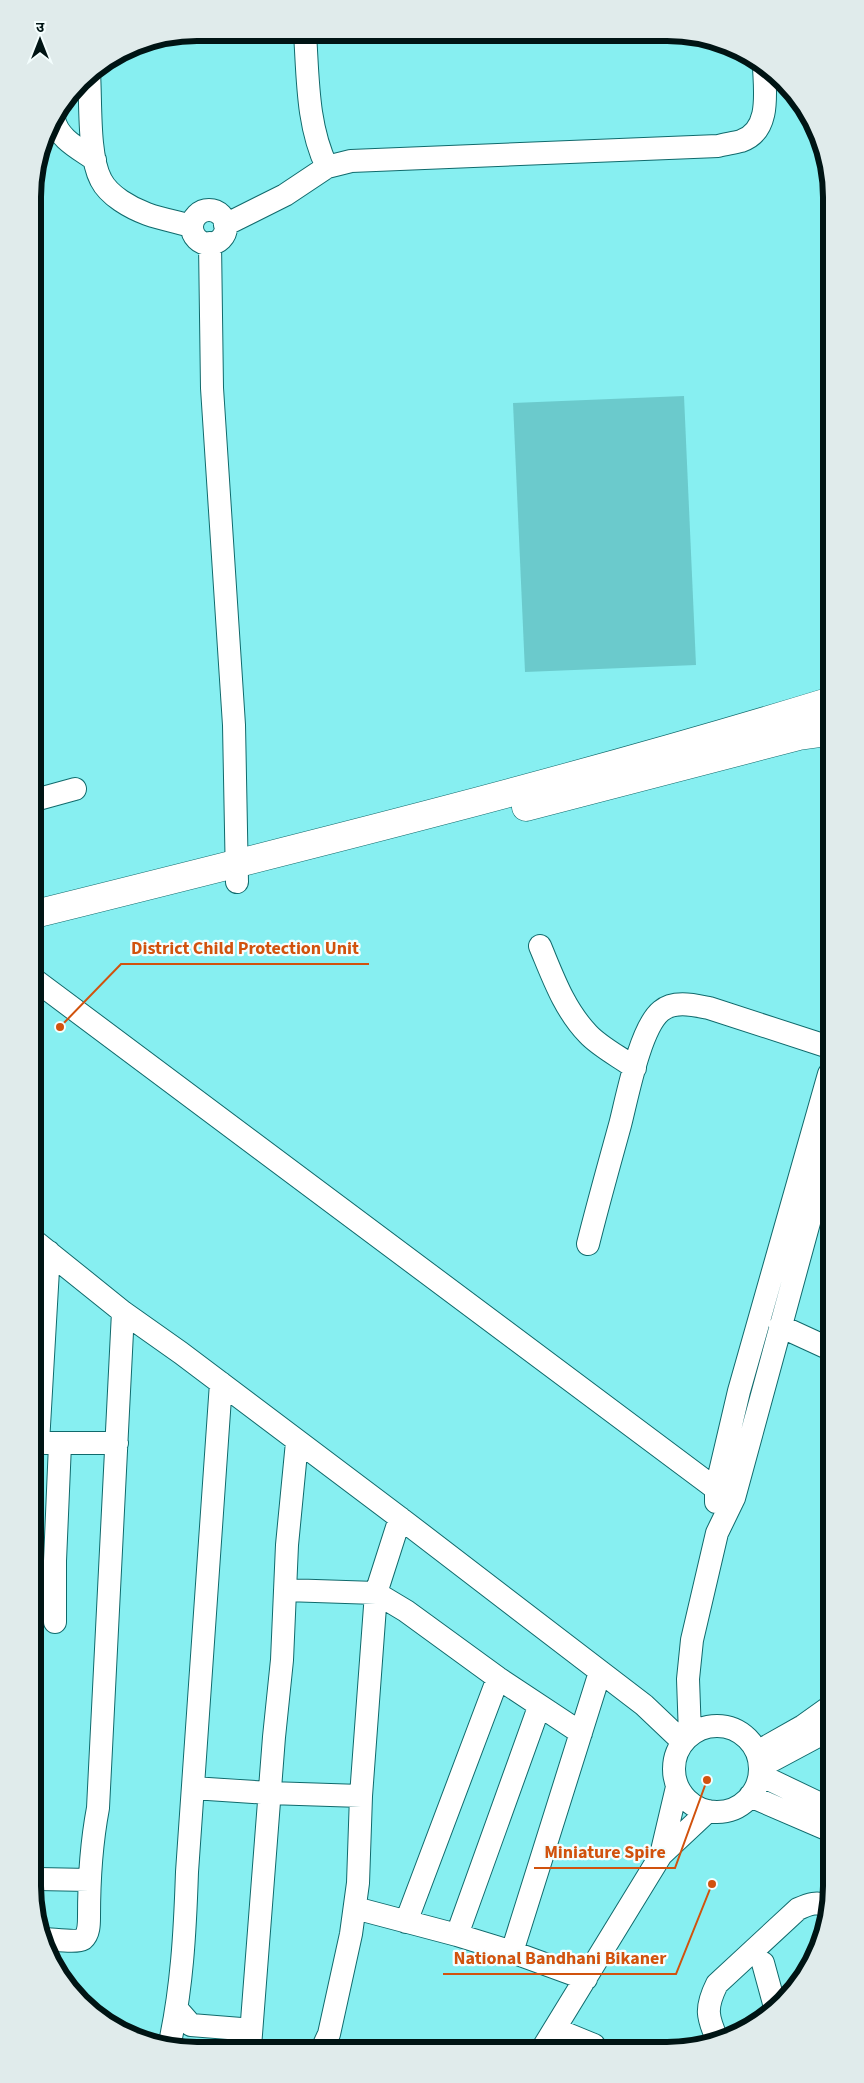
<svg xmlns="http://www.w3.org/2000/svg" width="864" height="2083" viewBox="0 0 864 2083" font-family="'Source Sans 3','Noto Sans Devanagari',sans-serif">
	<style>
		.green { fill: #6bcacc }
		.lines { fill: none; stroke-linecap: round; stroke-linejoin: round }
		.minor-casing { stroke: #106a6c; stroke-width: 24 }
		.major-casing { stroke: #106a6c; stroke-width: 29 }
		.minor { stroke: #fff; stroke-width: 22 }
		.major { stroke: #fff; stroke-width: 28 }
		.rim { fill: none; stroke: #001414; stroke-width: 6 }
		.leader { fill: none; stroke: #d1520d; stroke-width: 2 }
		.callout-dot { fill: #d1520d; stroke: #f4fefe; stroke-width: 2 }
		.callout-label { font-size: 18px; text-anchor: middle; font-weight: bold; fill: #d1520d; stroke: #f4fefe; stroke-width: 4.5; stroke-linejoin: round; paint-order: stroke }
	</style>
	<rect width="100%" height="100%" fill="#87eff1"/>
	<path class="green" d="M684 396 696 665 525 672 513 403Z"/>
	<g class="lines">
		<defs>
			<path id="minor" d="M305 33C308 78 307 126 327 167
				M89 73C91 102 88 156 101 180 109 196 131 208 147 214 161 219 177 222 192 226
				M54 119C58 139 80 149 95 160
				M192 227a17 17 0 1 1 34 0a17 17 0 1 1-34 0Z
				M225 225 285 195 327 167 351 161 718 146C725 144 734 143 741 141 771 131 765 92 764 67
				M210 243 212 388 234 725 237 882
				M35 800 75 789
				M540 946C553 977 564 1009 588 1034 600 1047 620 1057 635 1068
				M35 980 716 1489 734 1498
				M36 1242 123 1312 181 1353 400 1518 644 1705 683 1742
				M588 1244C598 1204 609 1165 620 1125 627 1098 640 1028 661 1011 674 1000 694 1005 709 1008L829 1047
				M780 1326 830 1349
				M38 1443 49 1252
				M45 1443H117
				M716 1502V1489L739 1391 829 1074
				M285 1590 376 1593 406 1611 498 1678 581 1733
				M55 1622V1561L60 1444
				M674 1769a43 43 0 1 1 86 0a43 43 0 1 1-86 0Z
				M690 1735 688 1679 692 1640 717 1533 734 1498 829 1149
				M757 1752 803 1726 831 1706
				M760 1767 831 1729
				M760 1775 831 1809
				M193 1788 269 1793 361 1796
				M750 1796 831 1831
				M661 1855 677 1787
				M38 1879 89 1880
				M355 1908 457 1935 512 1952 586 1979
				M406 1922 498 1678
				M457 1935 539 1707
				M44 1939C53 1939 76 1943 83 1939 89 1934 89 1924 89 1917 89 1880 91 1845 98 1808L123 1312
				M512 1952 600 1672
				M763 1963 775 2007
				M177 2009 191 2025 241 2029
				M555 2029 594 2045
				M718 2041C707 2017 705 2008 717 1984L798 1909C809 1904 817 1901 829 1906
				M544 2046 661 1855 708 1811
				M169 2047C182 1989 185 1932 187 1872L221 1383
				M250 2047 274 1737 282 1660 287 1545 297 1442
				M323 2047 329 2034 351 1934 358 1883 361 1796 376 1593 400 1518"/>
			<path id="major" d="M526 807 799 736 828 732
				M35 914C300 848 566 782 828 702"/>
		</defs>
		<use href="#minor" class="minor-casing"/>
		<use href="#major" class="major-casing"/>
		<use href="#minor" class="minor"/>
		<use href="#major" class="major"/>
	</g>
	<path d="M0 0H864V2083H0ZM197 41H667A156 156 0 0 1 823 197V1886A156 156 0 0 1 667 2042H197A156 156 0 0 1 41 1886V197A156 156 0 0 1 197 41Z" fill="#e0ebeb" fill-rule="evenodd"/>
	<path class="rim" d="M197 41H667A156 156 0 0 1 823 197V1886A156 156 0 0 1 667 2042H197A156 156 0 0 1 41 1886V197A156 156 0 0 1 197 41Z"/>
	<path class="leader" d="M60 1027L121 964H369M707 1780L675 1868H534M712 1884L676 1974H443"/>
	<g class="callout-dot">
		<circle cx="60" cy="1027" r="5"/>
		<circle cx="707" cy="1780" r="5"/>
		<circle cx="712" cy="1884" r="5"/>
	</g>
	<g class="callout-label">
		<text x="245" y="954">District Child Protection Unit</text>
		<text x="605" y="1858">Miniature Spire</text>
		<text x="560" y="1964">National Bandhani Bikaner</text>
	</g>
	<g transform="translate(40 40)" stroke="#f4fefe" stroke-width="4" paint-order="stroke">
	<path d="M0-4L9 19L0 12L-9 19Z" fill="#001414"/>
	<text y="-8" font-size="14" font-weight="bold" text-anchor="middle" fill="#001414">उ</text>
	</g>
</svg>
